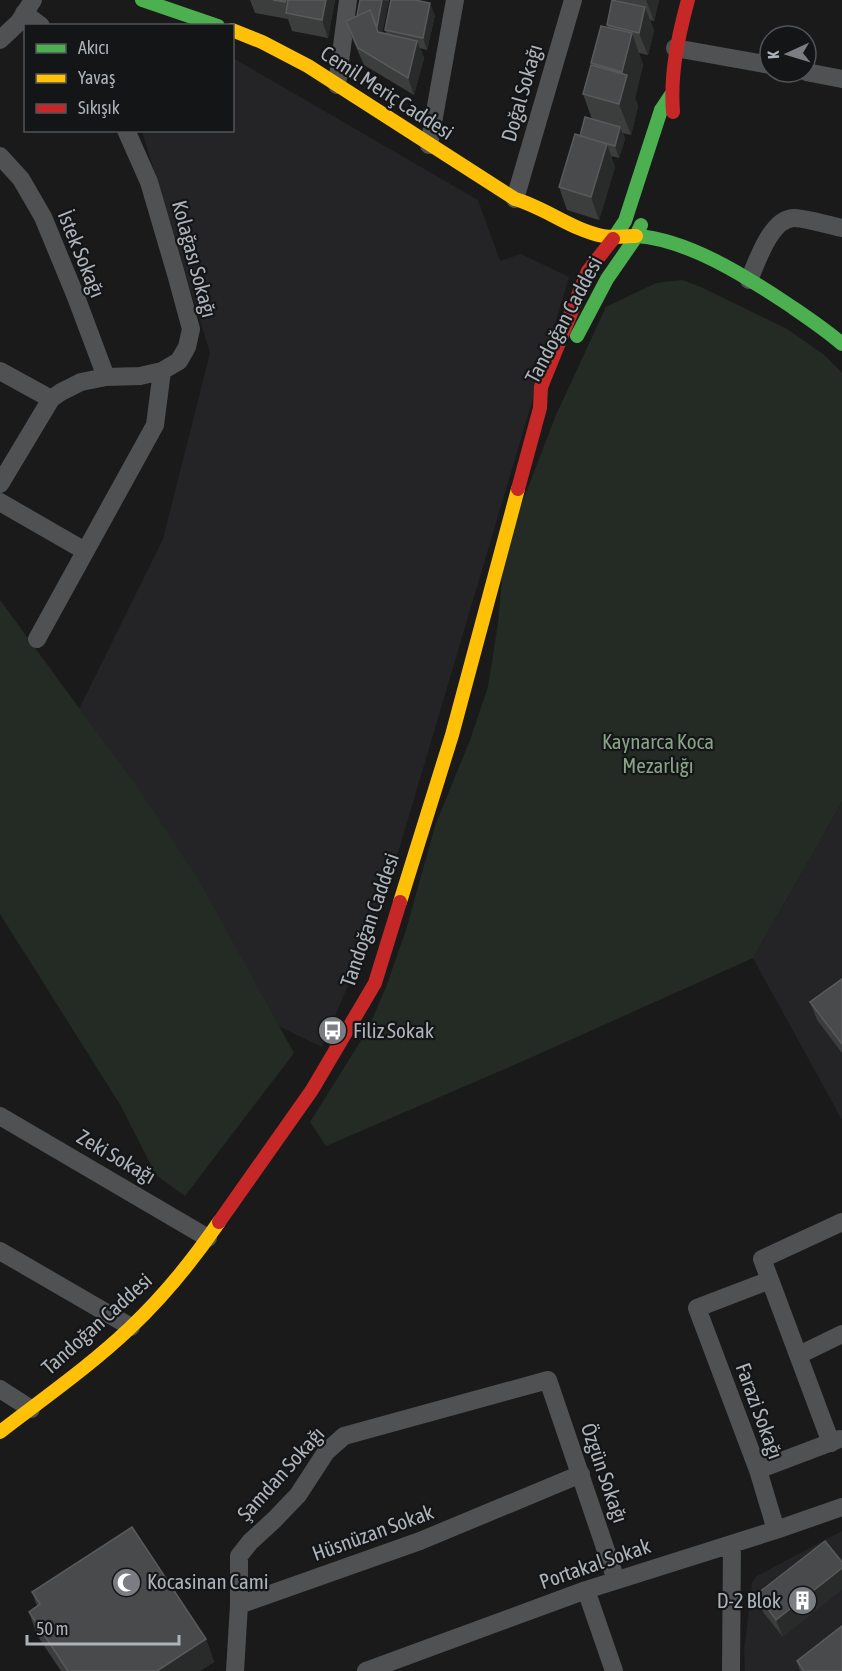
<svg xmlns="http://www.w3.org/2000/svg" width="842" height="1671" viewBox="0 0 842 1671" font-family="'Asap Condensed',sans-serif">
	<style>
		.built { fill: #242426 }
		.green { fill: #242b24 }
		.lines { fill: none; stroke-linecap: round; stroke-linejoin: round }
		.street { stroke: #4f5153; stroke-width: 18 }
		.fast { stroke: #4caf50; stroke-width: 14 }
		.slow { stroke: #ffc107; stroke-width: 14 }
		.jam { stroke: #c62828; stroke-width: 14 }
		.wall { fill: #3c3d3d }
		.shaded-wall { fill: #292a2a }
		.building { fill: #484a4b; stroke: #585a5c; stroke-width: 1.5 }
		.labels { text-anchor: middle; stroke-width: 4.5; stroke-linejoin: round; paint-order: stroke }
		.street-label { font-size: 21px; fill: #adb3ba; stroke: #141516 }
		.park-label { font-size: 21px; fill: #88a386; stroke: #141516 }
		.poi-label { font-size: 21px; fill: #adb3ba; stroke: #141516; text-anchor: start }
	</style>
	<rect width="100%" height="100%" fill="#1a1a1a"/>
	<path class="built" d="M233 58 478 200 500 261 521 254 569 277 384 900 322 1047 276 1025 184 858 78 711 163 539 210 353 142 131 232 130Z
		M842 802V1120L753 958Z
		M842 1531V1671H745L744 1652 752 1582 757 1576Z"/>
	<path class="green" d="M682 280 701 287 787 329 823 354 842 373V802L753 958 521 1062 326 1146 310 1122 367 1031 386 987 406 930 435 826 470 740 488 687 498 623 503 568 520 508 556 415 606 307 656 283Z
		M0 600 142 794 198 879 294 1053 185 1196 156 1175 121 1106 0 914Z"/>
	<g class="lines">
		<path class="street" d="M24 13 41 26
			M0 40 19 22 33 0
			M675 48 770 65
			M806 72 842 79
			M337 85 348 0
			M429 145 455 0
			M0 156 21 179 43 217 76 297 106 377
			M515 199 573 0
			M749 280C757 262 771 217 795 218 810 219 827 225 842 228
			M0 371 51 399
			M0 484 51 399 61 392 81 382 106 377 140 376 162 371 179 361 187 347 191 329 176 274 149 182 126 130
			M0 502 85 551
			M37 639 155 425 162 371
			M0 1116 208 1238
			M0 1251 131 1327
			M770 1280 831 1443
			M799 1355 842 1334
			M0 1389 31 1409
			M758 1470 840 1439
			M776 1530 758 1470 697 1308 770 1280 762 1259 842 1222
			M586 1590 614 1671
			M239 1605V1556L250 1542 274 1520 298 1495 326 1452 344 1436 548 1380 616 1580
			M235 1671 239 1605 420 1541 581 1474
			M366 1671 586 1590 776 1530 842 1507
			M731 1671 732 1544"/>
		<path class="fast" d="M142 0 218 26
			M636 236C687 239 745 276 786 303 805 316 825 329 842 344
			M613 239 625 221 661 110 671 95
			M577 336 607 279 634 240 641 225"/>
		<path class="slow" d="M232 30 262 42 308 66 515 199C546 208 572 230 603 236 614 238 625 236 636 236
			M400 902 452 735 518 489
			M0 1432C44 1398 90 1366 130 1328 164 1296 193 1260 219 1222"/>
		<path class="jam" d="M673 112C670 73 678 37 688 0
			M518 489 540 408 541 387 588 271 613 239
			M219 1222 312 1090 375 983 400 902"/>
	</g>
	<path class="wall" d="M250 0H335L328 38 292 31 288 19 255 13Z
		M360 0H389L382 32 386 33 385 30 435 15 427 50 420 48 424 58 414 95 364 65 352 38 346 21 357 16Z
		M618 0H659L654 21 650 20 654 30 648 55 639 53 643 65 635 98 638 106 631 135 623 133 625 139 619 158 611 156 615 167 599 220 567 210 559 187 580 136 592 119 583 94 592 65 591 63 608 27 607 25 619 1Z
		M842 979V1053L817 1020 810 1002Z
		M825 1541 783 1637 763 1612 757 1594Z
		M32 1592 206 1639 214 1662 200 1671H61L37 1635 29 1612 37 1606Z
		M797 1661 842 1671H800Z"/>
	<path class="shaded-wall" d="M326 0H335L328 38 322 20Z
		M382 0 389 1 381 39 377 28Z
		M646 0H659L654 21Z
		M430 3 435 15 427 50 423 38Z
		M645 7 654 30 648 55 639 33Z
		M632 33 643 65 635 98 638 106 631 135 619 104 625 81 622 72Z
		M417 41 424 58 414 95 408 78Z
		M620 127 625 139 619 158 615 146Z
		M607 144 615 167 599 220 591 197Z
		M842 1568V1590L783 1637 776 1620Z
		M206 1639 214 1662 200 1671H157Z"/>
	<path class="building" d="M273 0H286L285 2Z
		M288 0H326L322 20 286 13Z
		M360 0H382L377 27 370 10 357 16Z
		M391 0H415L430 3 423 38 385 30Z
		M612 0 645 7 639 33 607 25Z
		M370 10 378 32 417 41 408 78 358 48 346 21Z
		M601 26 632 33 622 72 591 63Z
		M591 65 627 75 619 104 583 94Z
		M585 117 620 127 615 146 580 136Z
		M575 134 607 144 591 197 559 187Z
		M842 979V1044L810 1002Z
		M132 1527 206 1639 157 1671H68L29 1612 40 1604 32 1592Z
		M825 1541 842 1562V1568L776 1620 757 1594Z
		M842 1626V1671H804L797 1661Z"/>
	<defs>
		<symbol id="bus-disc" viewBox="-11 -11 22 22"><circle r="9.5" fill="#7a7d82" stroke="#141516"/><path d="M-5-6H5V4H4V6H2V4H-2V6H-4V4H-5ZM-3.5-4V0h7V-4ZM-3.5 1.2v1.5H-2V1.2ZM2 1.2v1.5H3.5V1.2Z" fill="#fff"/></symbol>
		<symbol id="mosque-disc" viewBox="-11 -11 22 22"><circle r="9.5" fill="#7a7d82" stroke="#141516"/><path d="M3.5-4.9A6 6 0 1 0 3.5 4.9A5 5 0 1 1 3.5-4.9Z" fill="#fff"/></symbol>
		<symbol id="building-disc" viewBox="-11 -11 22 22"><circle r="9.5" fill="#7a7d82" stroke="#141516"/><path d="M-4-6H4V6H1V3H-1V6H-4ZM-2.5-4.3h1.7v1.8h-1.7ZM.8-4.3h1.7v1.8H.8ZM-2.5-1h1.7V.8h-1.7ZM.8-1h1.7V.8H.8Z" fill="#fff"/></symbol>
	</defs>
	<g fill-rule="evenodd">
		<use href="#bus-disc" x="316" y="1014" width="33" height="33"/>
		<use href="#mosque-disc" x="110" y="1566" width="33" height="33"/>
		<use href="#building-disc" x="786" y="1584" width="33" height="33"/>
	</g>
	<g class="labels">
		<g class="street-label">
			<text transform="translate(387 93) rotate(33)" y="7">Cemil Meriç Caddesi</text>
			<text transform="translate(522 93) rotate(-74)" y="7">Doğal Sokağı</text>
			<text transform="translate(81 254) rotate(68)" y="7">İstek Sokağı</text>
			<text transform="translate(194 259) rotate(75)" y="7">Kolağası Sokağı</text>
			<text transform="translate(564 320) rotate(-62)" y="7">Tandoğan Caddesi</text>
			<text transform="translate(370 920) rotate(-71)" y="7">Tandoğan Caddesi</text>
			<text transform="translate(116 1157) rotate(30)" y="7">Zeki Sokağı</text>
			<text transform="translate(97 1324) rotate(-42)" y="7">Tandoğan Caddesi</text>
			<text transform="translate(759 1411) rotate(70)" y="7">Farazi Sokağı</text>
			<text transform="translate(604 1473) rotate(71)" y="7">Özgün Sokağı</text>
			<text transform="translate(281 1474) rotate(-48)" y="7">Şamdan Sokağı</text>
			<text transform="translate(373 1533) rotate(-20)" y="7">Hüsnüzan Sokak</text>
			<text transform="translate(595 1564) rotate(-19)" y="7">Portakal Sokak</text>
		</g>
		<g class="park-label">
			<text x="658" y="749">Kaynarca Koca<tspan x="658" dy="24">Mezarlığı</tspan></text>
		</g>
		<g class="poi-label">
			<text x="353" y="1038">Filiz Sokak</text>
			<text x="147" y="1589">Kocasinan Cami</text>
			<text x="781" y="1608" text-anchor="end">D-2 Blok</text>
		</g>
	</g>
	<rect x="24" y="24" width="210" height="108" fill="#141516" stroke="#515458" stroke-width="1.5"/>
	<rect x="36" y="44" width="30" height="9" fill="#4caf50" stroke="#515458" stroke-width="1.5"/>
	<text x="78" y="54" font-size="18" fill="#adb3ba">Akıcı</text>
	<rect x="36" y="74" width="30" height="9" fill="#ffc107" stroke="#515458" stroke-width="1.5"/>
	<text x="78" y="84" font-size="18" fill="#adb3ba">Yavaş</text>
	<rect x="36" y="104" width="30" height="9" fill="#c62828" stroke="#515458" stroke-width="1.5"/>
	<text x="78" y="114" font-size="18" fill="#adb3ba">Sıkışık</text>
	<g transform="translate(788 54) rotate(266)"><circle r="28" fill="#141516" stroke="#515458" stroke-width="1.5"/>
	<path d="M0-4.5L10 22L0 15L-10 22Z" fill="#7a7d82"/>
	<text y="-9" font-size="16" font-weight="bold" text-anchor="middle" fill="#adb3ba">K</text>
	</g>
	<path d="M27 1635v9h152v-9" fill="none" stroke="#adb3ba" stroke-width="3"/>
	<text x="36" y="1635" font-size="18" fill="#adb3ba" stroke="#141516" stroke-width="4.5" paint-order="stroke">50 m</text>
</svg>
